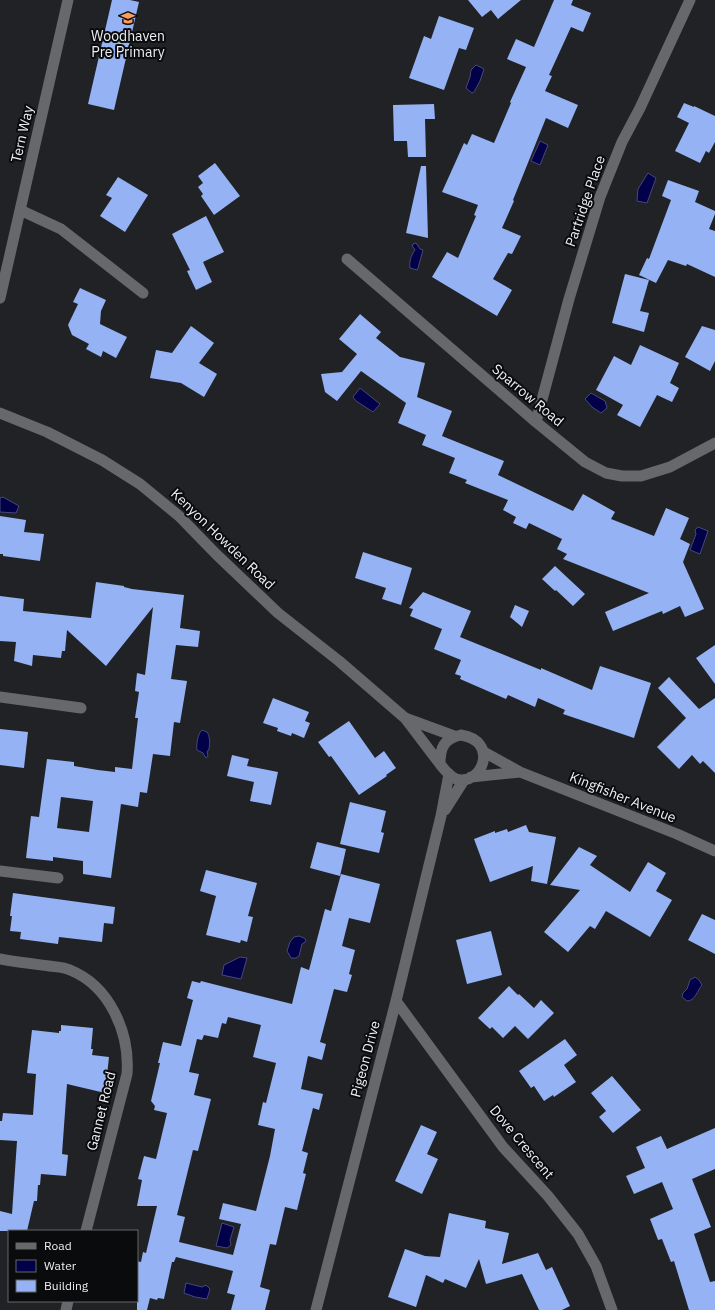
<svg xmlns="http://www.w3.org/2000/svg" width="715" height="1310" viewBox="0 0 715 1310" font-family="'IBM Plex Sans',sans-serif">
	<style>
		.water { fill: #010049; stroke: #48487c }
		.building { fill: #95b2f4; fill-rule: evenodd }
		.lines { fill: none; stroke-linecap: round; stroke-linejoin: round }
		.service { stroke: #66686c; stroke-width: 11 }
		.minor { stroke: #66686c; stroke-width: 11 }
		.tertiary { stroke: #66686c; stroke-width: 11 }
		.labels { text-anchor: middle; stroke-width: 4; stroke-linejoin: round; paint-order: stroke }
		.poi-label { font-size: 14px; fill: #eeeff2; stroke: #0a0b0d }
		.street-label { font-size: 14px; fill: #eeeff2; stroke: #0a0b0d }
	</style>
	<rect width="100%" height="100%" fill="#202225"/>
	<path class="water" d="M476 65 484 69 480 81 474 92 472 93 466 88 470 77 471 70Z
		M540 141 548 145 540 165 531 161Z
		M648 173 656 178 647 203 637 201 638 189Z
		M416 243 420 249 423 250 418 268 417 270 410 268C409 262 411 255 415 250L414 248 412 246 413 244Z
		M360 388 380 404 373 412 356 401 353 397Z
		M591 393 605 401 607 408 601 413 592 407 585 399Z
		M3 497 19 506 16 513 0 512V498Z
		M698 527 708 531 700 554 690 550 696 534 695 530Z
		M202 730 207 732C210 736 210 744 209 749L207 752 208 756 206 758 203 753 197 750C196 745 198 733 202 730Z
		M299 936 304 938 306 940 305 942 302 944 299 956 296 958H291L287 951 290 942 294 937Z
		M240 957 247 958 241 979 222 975 224 965Z
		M695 977 699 980 702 985C697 991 695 1001 687 1001L682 997 683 993 687 989 690 980Z
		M222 1223 234 1227 230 1240 231 1245 227 1248 216 1246Z
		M186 1283 202 1287 206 1285 210 1289 207 1299 195 1297 184 1293Z"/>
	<path class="building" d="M112 0H130L139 2 114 110 88 104Z
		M468 0H521L498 19 491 10 482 17Z
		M554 0H573L571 5 591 13 583 32 571 27 549 75 552 76 545 91 578 105 568 128 546 118 513 200 514 201 502 228 521 236 512 254 508 253 493 279 512 290 497 316 432 277 447 252 458 258 476 216 474 215 478 205 442 192 464 143 467 145 472 134 494 143 511 103 510 102 526 67 507 59 516 39 534 47Z
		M439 16 474 28 466 50 459 48 444 90 409 78 424 36 431 39Z
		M684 103 694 107V106L715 116V142L709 153 706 151 700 163 675 151 689 123 677 117Z
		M434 104 435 119H425L426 157H408L407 141H394L393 105Z
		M215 163 240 196 214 215 201 196 203 194 198 187 203 183 198 176Z
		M421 166H426L428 238 406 233Z
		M118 177 148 195 125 232 100 216 112 198 106 195Z
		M668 180 699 191 695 202 715 211V214L709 229 715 231V277L687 264 686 266 668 260 656 283 639 275 647 258 649 259 671 200 662 196Z
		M206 216 224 252 203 262 212 282 196 290 187 271 190 270 172 234Z
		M625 274 649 280 640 311 649 313 644 332 612 323Z
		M80 288 106 300 101 311 100 324 127 337 116 358 103 351 101 357 86 349 89 344 72 335 68 325 78 304 73 302Z
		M360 314 381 332 376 338 400 357 425 363 417 397 452 411 442 436 504 461 498 475 573 511 583 494 615 512 611 519 654 536 666 508 689 518 680 539 690 544 683 562 704 609 685 617 680 606 663 614 662 611 613 631 605 612 649 593 563 559 567 554 557 549 562 539 529 523 526 529 513 523 516 517 503 510 508 500 465 483 467 480 449 473 455 458 422 445 426 435 398 423 406 403 361 371 337 401 325 392 321 374 342 372 357 354 339 339Z
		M191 326 214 343 199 363 217 374 204 397 181 383 150 378 156 350 172 353Z
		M702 326 715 330V361L710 371 685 357Z
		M640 345 679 363 670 383 679 388 672 402 657 395 640 427 617 415 623 405 596 390 614 356 631 365Z
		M0 516 26 520 24 532 44 534 40 561 3 556V554H0Z
		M363 552 412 568 401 605 382 599 386 588 355 578Z
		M555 566 585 594 573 606 556 590 555 591 542 579Z
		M96 582 124 586V587L132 589 184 595 180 628 200 631 198 647 176 645 171 679 187 681 180 723 174 722 170 756 153 754 147 793 140 792 138 807 121 804 111 878 83 874V861L53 857V861L26 858 31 816 39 817 47 759 74 762V766L98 770 115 772V767L132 769 138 718H135L139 692 135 691 137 673 145 675 153 607 106 666 67 630 65 651H62L61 658 33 655 32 666 14 661 16 642 0 641V596L24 599 23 611 91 618ZM61 797 93 801 89 832 57 828Z
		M423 592 471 611 460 637 541 670V668L592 690 600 666 651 683 634 738 563 714 565 710 538 698 535 707 508 695 506 699 460 679 461 676 455 674 461 660 434 649 442 629 410 616 413 609 409 608Z
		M515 605 529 611 522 627 510 617Z
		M715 645V684L696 658Z
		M669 677 699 709 715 698V773L703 761 700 764 692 755 679 769 657 747 686 718 658 688Z
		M273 698 309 712 305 721 310 723 304 738 292 733 291 736 277 731 278 728 263 723Z
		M349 721 375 758 384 751 396 768 386 775 387 776 359 795 331 756 329 757 318 742Z
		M0 729 28 732 24 768 0 765Z
		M232 755 249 759 247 766 278 772 271 805 250 801 254 782 227 776Z
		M350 802 386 811 381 832 384 833 379 853 340 844Z
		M526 825 529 832 556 837 547 884 531 881 533 866 490 882 474 839 495 831V833L507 829 508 832Z
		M317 842 346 849 340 876 310 868Z
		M579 847 597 856 590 865 630 892 648 862 666 873 656 891 672 900 650 937 606 911 595 929 590 926 568 952 544 932 580 890 550 885Z
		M206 870 257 883 248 916 253 917 247 942 241 940 240 943 206 935 216 896 200 891Z
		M341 874 380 884 370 923 349 918 342 946 355 950 349 974 352 975 347 992 334 989 320 1042 326 1044 322 1060 308 1056 301 1089 323 1094 319 1110 313 1108 302 1151 308 1153 303 1173 306 1174 297 1210 285 1207 276 1245 270 1244 260 1287 270 1290 265 1310H231L235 1295 227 1293 233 1271 176 1257 174 1262H172L164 1299 158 1298 157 1300 150 1298 147 1310H137V1261L141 1262 143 1252 146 1253 157 1206H137L142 1180 138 1179 144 1156 156 1159 167 1113 154 1110 155 1106 151 1101 160 1063H158L163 1042 181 1046 193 1000 187 998 192 981 200 983 201 981 292 1004 301 967 309 970 325 909 331 911ZM228 1017 261 1025 253 1057 276 1063 266 1103 263 1102 258 1125 275 1129 270 1156 256 1211 223 1203 219 1219 241 1224 233 1255 179 1242 185 1217 177 1215 193 1150 198 1151 211 1099 194 1095 199 1074 189 1072 197 1039 202 1040 204 1035 218 1038 222 1023 226 1024Z
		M13 893 115 907 113 924 104 923 102 942 59 937 58 944 20 939 21 932 10 931 12 916H10Z
		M702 914 715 920V954L688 940Z
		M491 931 502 975 467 984 456 940Z
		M509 986 518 995 519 994 534 1008 541 1000 554 1013 528 1039 515 1026 503 1038 492 1027 490 1029 478 1018Z
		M61 1025 93 1028 91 1049H93L92 1055 109 1057 105 1093 67 1084 62 1154 68 1155 66 1176 41 1174 40 1185H38L37 1201H34L27 1231H0V1211L12 1214 17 1141 0 1140V1121H2L3 1113 33 1115 36 1074 27 1073 32 1030 59 1033V1031H61Z
		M565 1039 577 1055 564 1065 576 1082 554 1097 553 1095 544 1101 534 1086 531 1088 519 1071Z
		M612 1076 641 1110 613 1133 599 1117 606 1111 591 1093Z
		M421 1125 437 1132 427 1154 438 1159 422 1194 395 1181Z
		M715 1128V1169L692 1179 711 1227 694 1234 710 1282 715 1281V1310H689L674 1261 671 1262 662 1239 658 1240 650 1219 673 1209 662 1182 634 1194 626 1176 645 1168 636 1147 661 1136 667 1149Z
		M449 1213 486 1221 485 1228 509 1233 502 1264 538 1253 546 1270 552 1267 570 1306 562 1310H539L522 1274 486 1284 479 1259 466 1288 445 1279 443 1283 426 1275 416 1307 388 1297 405 1249 425 1256 440 1257Z"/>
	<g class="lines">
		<path class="service" d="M0 871 58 878"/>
		<path class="minor" d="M20 210 61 229 143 293
			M347 259 536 422 585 462 606 473 622 476H641L670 467 715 443
			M0 298 68 0
			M536 422 569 299 600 197 622 142 640 108 690 0
			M0 697 81 708
			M445 810 464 780
			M0 959C16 962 33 964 49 966 56 967 64 967 70 970 110 986 130 1033 127 1074L86 1231
			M396 1001 503 1147 548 1196 578 1234 596 1266 612 1310
			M66 1310 68 1301
			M316 1310 396 1001 441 816 449 774"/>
		<path class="tertiary" d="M0 413 47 432 102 460 140 484 179 516 216 554 278 613 339 661 405 718 440 764
			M405 718 454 736
			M461 735C500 741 482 787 456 779 449 776 444 769 440 764 440 747 444 739 461 735Z
			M484 752 520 772 677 834 715 851
			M471 777 520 772"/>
	</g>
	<defs>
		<symbol id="school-bare" viewBox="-9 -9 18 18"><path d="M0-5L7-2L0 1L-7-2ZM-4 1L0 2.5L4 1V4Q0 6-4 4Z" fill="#fd9d55" stroke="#0a0b0d" stroke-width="2.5" paint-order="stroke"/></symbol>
	</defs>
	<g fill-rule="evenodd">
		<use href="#school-bare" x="118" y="8" width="20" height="20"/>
	</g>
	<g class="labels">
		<g class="poi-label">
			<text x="128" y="41">Woodhaven<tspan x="128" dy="16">Pre Primary</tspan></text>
		</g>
		<g class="street-label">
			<text transform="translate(22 134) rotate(-77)" y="5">Tern Way</text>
			<text transform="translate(585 201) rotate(-71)" y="5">Partridge Place</text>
			<text transform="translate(528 395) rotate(40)" y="5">Sparrow Road</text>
			<text transform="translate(223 539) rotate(44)" y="5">Kenyon Howden Road</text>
			<text transform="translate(623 797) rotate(22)" y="5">Kingfisher Avenue</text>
			<text transform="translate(365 1059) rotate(-75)" y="5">Pigeon Drive</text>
			<text transform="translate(101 1111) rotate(-76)" y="5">Gannet Road</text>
			<text transform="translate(522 1142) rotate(50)" y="5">Dove Crescent</text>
		</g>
	</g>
	<rect x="8" y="1230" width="130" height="72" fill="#0a0b0d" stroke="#656669"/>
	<rect x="16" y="1243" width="20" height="6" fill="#66686c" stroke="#656669"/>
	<text x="44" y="1250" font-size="12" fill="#eeeff2">Road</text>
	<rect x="16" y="1260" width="20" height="12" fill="#010049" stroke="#656669"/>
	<text x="44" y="1270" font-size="12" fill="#eeeff2">Water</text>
	<rect x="16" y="1280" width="20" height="12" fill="#95b2f4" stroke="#656669"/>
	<text x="44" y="1290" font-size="12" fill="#eeeff2">Building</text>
</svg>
